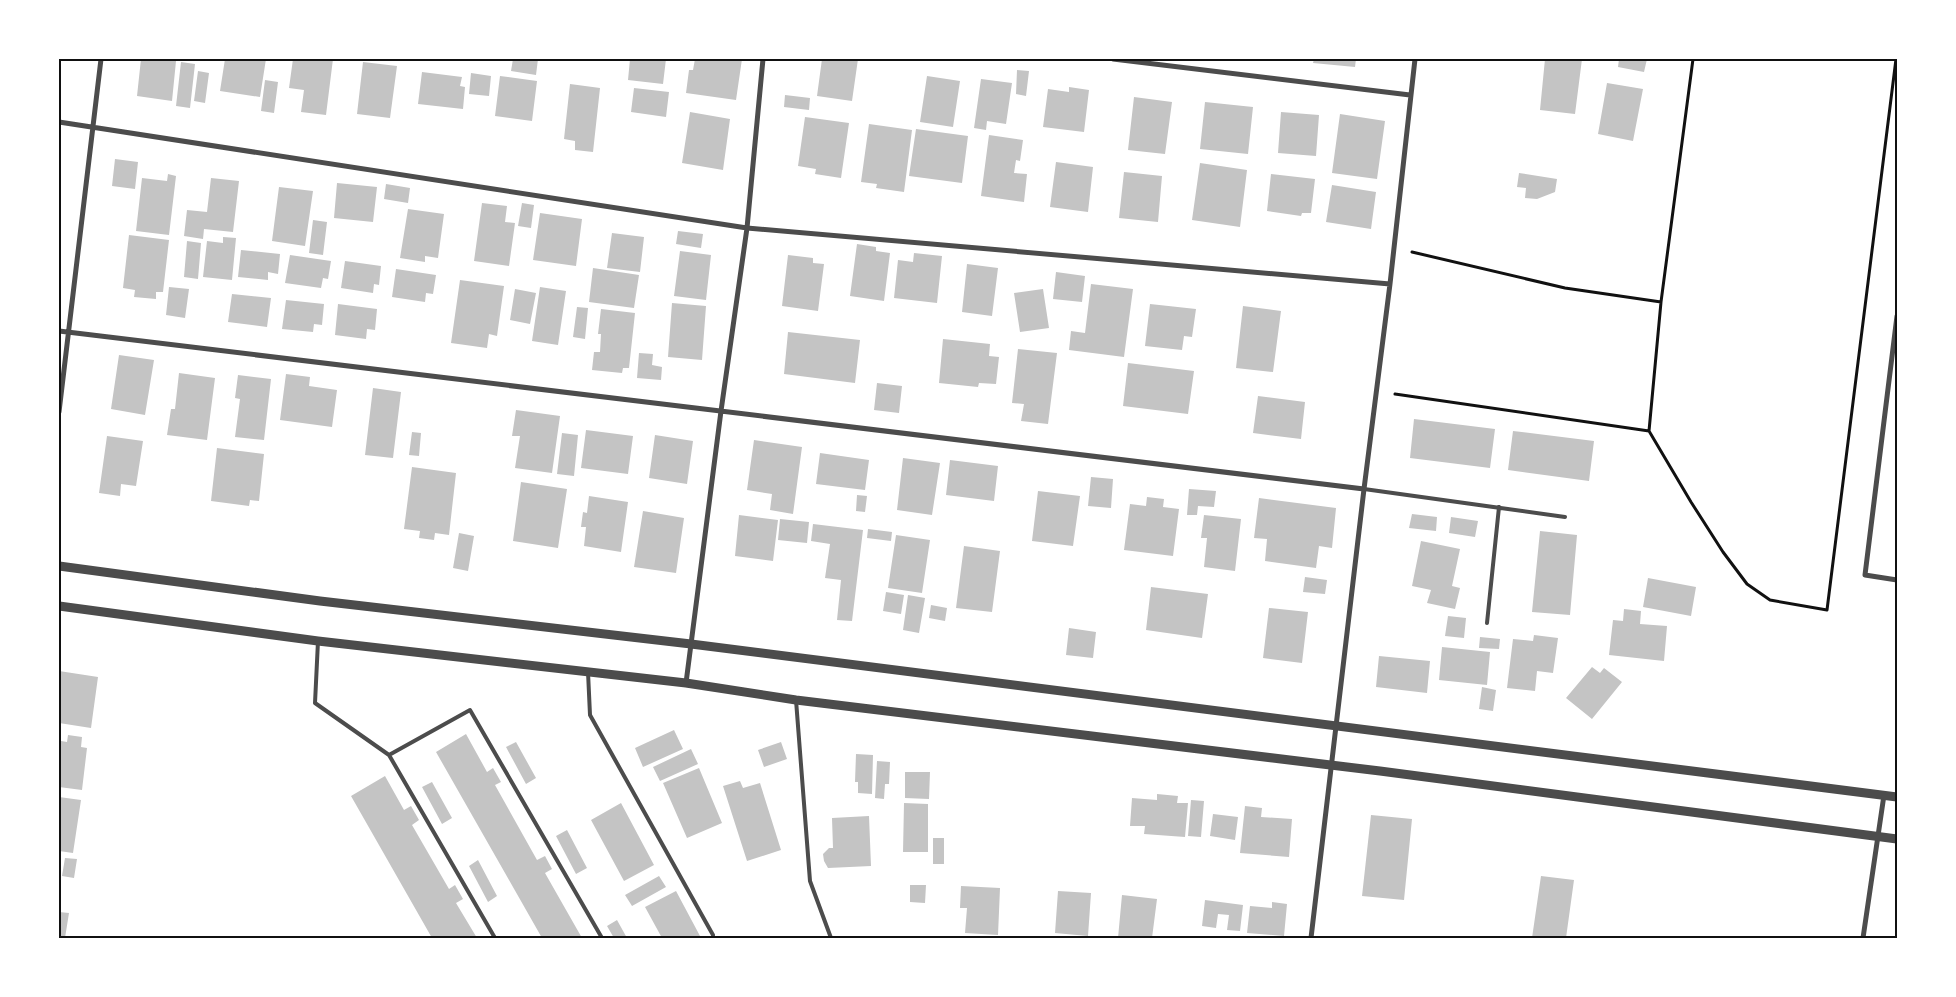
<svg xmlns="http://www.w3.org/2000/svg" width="1956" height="997" viewBox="0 0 1956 997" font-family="Lato,sans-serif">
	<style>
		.building { fill: #c4c4c4 }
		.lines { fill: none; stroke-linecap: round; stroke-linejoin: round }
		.path { stroke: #111; stroke-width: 3 }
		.service { stroke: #4c4c4c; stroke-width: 4 }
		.minor { stroke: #4c4c4c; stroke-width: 5 }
		.tertiary { stroke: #4c4c4c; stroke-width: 9 }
		.neatline { fill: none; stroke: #111; stroke-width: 2 }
	</style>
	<rect width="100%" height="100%" fill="#fff"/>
	<path class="building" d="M141 59 176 61 172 101 137 96Z
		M225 59H266L260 97 220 91Z
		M293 59H333L326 115 301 112 304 90 289 88Z
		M513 59H538L536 75 511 71Z
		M630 59H666L663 84 628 80Z
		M695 59H742L736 100 686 93 689 70H693Z
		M822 59H858L852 101 817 96Z
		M1314 59H1356L1355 67 1313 63Z
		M1545 59H1582L1575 114 1540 110Z
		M1619 59H1647L1644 72 1618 67Z
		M181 62 195 64 190 108 176 106Z
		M363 62 397 66 390 118 357 114Z
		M1017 70 1029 71 1026 96 1016 94Z
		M198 71 209 73 205 103 194 101Z
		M422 72 462 77 460 86 465 87 463 109 418 104Z
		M471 73 491 76 489 96 469 94Z
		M500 76 537 81 532 121 495 116Z
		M927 76 960 81 953 127 920 122Z
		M981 79 1012 83 1006 124 987 121 986 130 974 128Z
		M265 80 278 82 274 113 261 111Z
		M1607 83 1643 89 1633 141 1598 134Z
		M570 84 600 88 593 152 575 150V141L564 139Z
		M1069 87 1089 90 1084 132 1043 127 1048 89 1069 92Z
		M634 88 669 92 666 117 631 112Z
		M785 95 810 98 809 110 784 107Z
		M1134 97 1172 102 1165 154 1128 150Z
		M1205 102 1253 107 1248 154 1200 149Z
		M690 112 730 119 723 170 682 163Z
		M1281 112 1319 115 1316 156 1278 153Z
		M1340 114 1385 121 1377 179 1332 173Z
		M805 117 849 123 841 178 815 174 816 169 798 166Z
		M869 124 912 130 904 192 876 188 877 184 861 182Z
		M916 129 968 136 962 183 909 176Z
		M989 135 1023 140 1020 161 1016 160 1014 173 1027 174 1024 202 981 196Z
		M115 159 138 162 135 189 112 186Z
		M1056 162 1093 167 1088 212 1050 207Z
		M1200 163 1247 170 1240 227 1192 220Z
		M1124 172 1162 176 1158 222 1119 218Z
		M1519 173 1557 179 1555 192 1537 199 1525 198 1526 188 1517 187Z
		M168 174 176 176 169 235 136 231 142 178 167 181Z
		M1271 174 1315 179 1311 213H1302L1301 216 1267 211Z
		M211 178 239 181 233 232 204 229 203 239 184 236 187 210 207 212Z
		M337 183 377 187 373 222 334 218Z
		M386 184 410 188 408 203 384 199Z
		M1332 185 1376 192 1371 229 1326 222Z
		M279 187 313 191 305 246 272 241Z
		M482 203 507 206 505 222 515 223 509 266 474 261Z
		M522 203 534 205 531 228 518 226Z
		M408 209 444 214 438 258 425 256V262L400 258Z
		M540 213 582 219 576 266 533 260Z
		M313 220 327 222 323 255 309 253Z
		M678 231 703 234 701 248 676 244Z
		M612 233 644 237 640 272 607 268Z
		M129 235 169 240 163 292H156V299L134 297 135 290 123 288Z
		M223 237 236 238 232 280 203 277 207 241 223 243Z
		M187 241 201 243 198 279 184 277Z
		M857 244 876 247V251L890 253 884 301 850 296Z
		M241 250 280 254 278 274 268 272V280L238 277Z
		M680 251 711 255 706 300 674 296Z
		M914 253 942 256 937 303 894 298 898 260 913 262Z
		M290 255 331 261 328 279 323 278 321 288 285 283Z
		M788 255 813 258V263L824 264 818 311 782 306Z
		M345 261 381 266 379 285 374 284 373 293 341 288Z
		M967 264 998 268 992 316 962 312Z
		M593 268 639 275 634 308 589 302Z
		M396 269 436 275 433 294 426 293 425 302 392 297Z
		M1056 272 1085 276 1082 302 1053 299Z
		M460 280 504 286 497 336 489 334 487 348 451 343Z
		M1091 284 1133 289 1124 357 1069 350 1071 331 1085 333Z
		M169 287 189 289 185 318 166 315Z
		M540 287 566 291 558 345 532 341Z
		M515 289 536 293 530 324 510 320Z
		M1043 289 1049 328 1020 332 1014 293Z
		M232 294 271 298 267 327 228 322Z
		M286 300 324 304 322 325 314 324 313 332 282 329Z
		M672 303 706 306 702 360 668 357Z
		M338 304 377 309 375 330 367 329 366 339 335 335Z
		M1150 304 1196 309 1192 337 1184 336 1182 350 1145 346Z
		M1243 306 1281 311 1273 372 1236 368Z
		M577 307 588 308 585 339 573 337Z
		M601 309 635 313 629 368H623L622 373 592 370 594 352H600L601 334H598Z
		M788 332 860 340 855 383 784 374Z
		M943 339 990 344 989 356 999 357 996 384 979 383 978 387 939 383Z
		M1018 349 1057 353 1048 424 1021 421 1024 404 1012 403Z
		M639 353 653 354 652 365 662 367 661 380 637 378Z
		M119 355 154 360 145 415 111 409Z
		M1128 363 1194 371 1188 414 1123 406Z
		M179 373 215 378 207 440 167 435 171 409H175Z
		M286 374 310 377 309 386 337 390 332 427 280 420Z
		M238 375 271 379 264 440 235 437 240 399 235 398Z
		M877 383 902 386 899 413 874 410Z
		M373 388 401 392 393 458 365 455Z
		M1258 396 1305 402 1301 439 1253 433Z
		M516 410 560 416 552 473 515 468 520 436H512Z
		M1414 419 1495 429 1490 468 1410 458Z
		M586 430 633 436 628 474 581 468Z
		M1513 431 1594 441 1589 481 1508 470Z
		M412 432 421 433 419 456 409 455Z
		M562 433 578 435 574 476 557 474Z
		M655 435 693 441 687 484 649 478Z
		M107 436 143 441 136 486 121 484 120 496 99 493Z
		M754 440 802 447 793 514 770 510 772 494 747 490Z
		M217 448 264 454 259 501 250 500 249 506 211 501Z
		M820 453 869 460 865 490 816 484Z
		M903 458 940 463 932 515 897 510Z
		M950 460 998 466 994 501 946 495Z
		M412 467 456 473 449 535 435 533 434 540 419 538 420 531 404 529Z
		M1091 477 1113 479 1111 508 1088 506Z
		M521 482 567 489 558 548 513 541Z
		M1189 489 1216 491 1214 507 1198 506 1197 515H1187Z
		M1038 491 1080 496 1073 546 1032 541Z
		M857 495 867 496 865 512 856 511Z
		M589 496 628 502 621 552 584 546 586 527H581L583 512 587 513Z
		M1147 497 1164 499 1163 507 1179 509 1173 556 1124 550 1130 504 1146 506Z
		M1259 498 1336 508 1332 548 1319 546 1316 568 1265 561 1267 539 1254 538Z
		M643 511 684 518 676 573 634 567Z
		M1412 514 1437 517 1436 531 1409 528Z
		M739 515 778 520 773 561 735 556Z
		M1204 515 1241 519 1235 571 1204 567 1207 538H1201Z
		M1451 517 1478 521 1475 537 1449 533Z
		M780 519 809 522 807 543 778 540Z
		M813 524 863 530 852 621 837 620 841 580 825 578 830 544 811 541Z
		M868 529 892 532 891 541 867 538Z
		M1540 531 1577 535 1570 615 1532 612Z
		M459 533 474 536 468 571 453 568Z
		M896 535 930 540 922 593 888 588Z
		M1421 541 1460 549 1452 586 1460 588 1455 609 1427 603 1431 590 1412 586Z
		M964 546 1000 551 992 612 956 608Z
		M1305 577 1327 580 1325 594 1303 592Z
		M1648 578 1696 587 1691 616 1643 607Z
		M1151 587 1208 594 1202 638 1146 630Z
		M886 592 904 595 901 614 883 611Z
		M908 595 925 598 919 633 903 630Z
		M931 605 947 608 945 621 929 618Z
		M1269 608 1308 612 1302 663 1263 658Z
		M1624 609 1641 611 1640 624 1667 626 1664 661 1609 655 1613 620 1623 621Z
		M1448 616 1466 618 1464 638 1445 636Z
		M1069 628 1096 632 1093 658 1066 655Z
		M1534 635 1558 638 1553 673 1537 671 1535 691 1507 688 1513 639 1533 641Z
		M1480 637 1500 639 1499 649 1479 648Z
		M1442 647 1490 652 1487 685 1439 680Z
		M1379 656 1430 661 1427 693 1376 687Z
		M1592 667 1600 673 1604 668 1622 682 1592 719 1566 698Z
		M59 671 98 677 91 728 59 723Z
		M1482 687 1496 690 1493 711 1479 709Z
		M674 730 683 749 643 767 635 748Z
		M466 734 487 772 493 768 501 782 495 785 537 860 545 856 552 869 545 873 582 938H542L436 752Z
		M68 735 82 737 81 747 87 748 82 790 59 787V764L61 741 67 742Z
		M516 742 536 778 526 784 506 747Z
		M781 742 787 759 764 767 758 750Z
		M691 749 698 764 660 781 653 767Z
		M856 754 873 755 872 794 858 793V782H855Z
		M877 761 890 762 889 784H885L884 799 875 798Z
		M699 768 722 823 687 838 663 783Z
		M905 772H930L929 799 905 798Z
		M385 776 404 810 411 806 419 820 412 825 449 889 455 885 463 899 456 903 477 938H432L351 796Z
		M740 781 743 788 760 783 781 850 747 861 723 786Z
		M432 782 452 818 442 824 422 787Z
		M1157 794 1178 796 1177 803H1188L1185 837 1144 834 1145 826H1130L1132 798 1157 800Z
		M59 797 81 800 73 853 59 851Z
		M1191 800 1204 801 1201 837 1188 836Z
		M621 803 654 865 624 881 591 820Z
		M904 803 928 804V852H903Z
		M1245 806 1262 808 1261 817 1292 819 1289 857 1240 853Z
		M1213 814 1238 817 1235 840 1210 836Z
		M1371 815 1412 819 1404 900 1362 896Z
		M869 816 871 866 828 868 824 861 823 854 829 848H833L832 818Z
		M567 830 587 868 576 874 556 836Z
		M933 838H944V864H933Z
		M65 858 77 859 74 878 62 876Z
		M478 860 497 896 488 902 469 866Z
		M659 876 666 887 632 906 625 895Z
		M1541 876 1574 880 1566 938H1532Z
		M910 885H926L925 903 910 902Z
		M961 886 1000 888 998 935 965 933 967 908H960Z
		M676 891 700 936 696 938H662L645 907Z
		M1058 891 1091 893 1088 936 1055 933Z
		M1122 895 1157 899 1152 938H1118Z
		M1205 900 1243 905 1240 931 1227 930 1229 915 1218 914 1216 928 1202 926Z
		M1272 902 1287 904 1284 936 1247 933 1250 906 1272 908Z
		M59 912 69 913 65 938H59Z
		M617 920 627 938H614L607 926Z"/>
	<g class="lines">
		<path class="path" d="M1693 59 1661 302 1649 431 1691 502 1723 552 1747 584 1770 600 1827 610 1896 59
			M1412 252 1565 288 1661 302
			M1395 394 1649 431"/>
		<path class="service" d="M1364 489 1565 517
			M1487 623 1499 507
			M318 641 315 703 389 755
			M588 672 590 715 713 935
			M796 700 810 881 831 938
			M495 938 389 755 470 710 602 938"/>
		<path class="minor" d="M1113 59 1410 95
			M59 122 747 228 1390 284
			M1897 316 1865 575 1897 580
			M59 331 1364 489
			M59 412 101 59
			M686 683 721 411 747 228 763 59
			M1311 938 1364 489 1390 284 1415 59
			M1863 938 1884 795"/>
		<path class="tertiary" d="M59 566 320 601 691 644 1897 797
			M59 606 318 641 686 683 796 700 1380 771 1897 839"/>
	</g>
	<rect width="1956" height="997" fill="none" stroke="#ffffff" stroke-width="120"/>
	<rect x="60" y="60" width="1836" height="877" class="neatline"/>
</svg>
